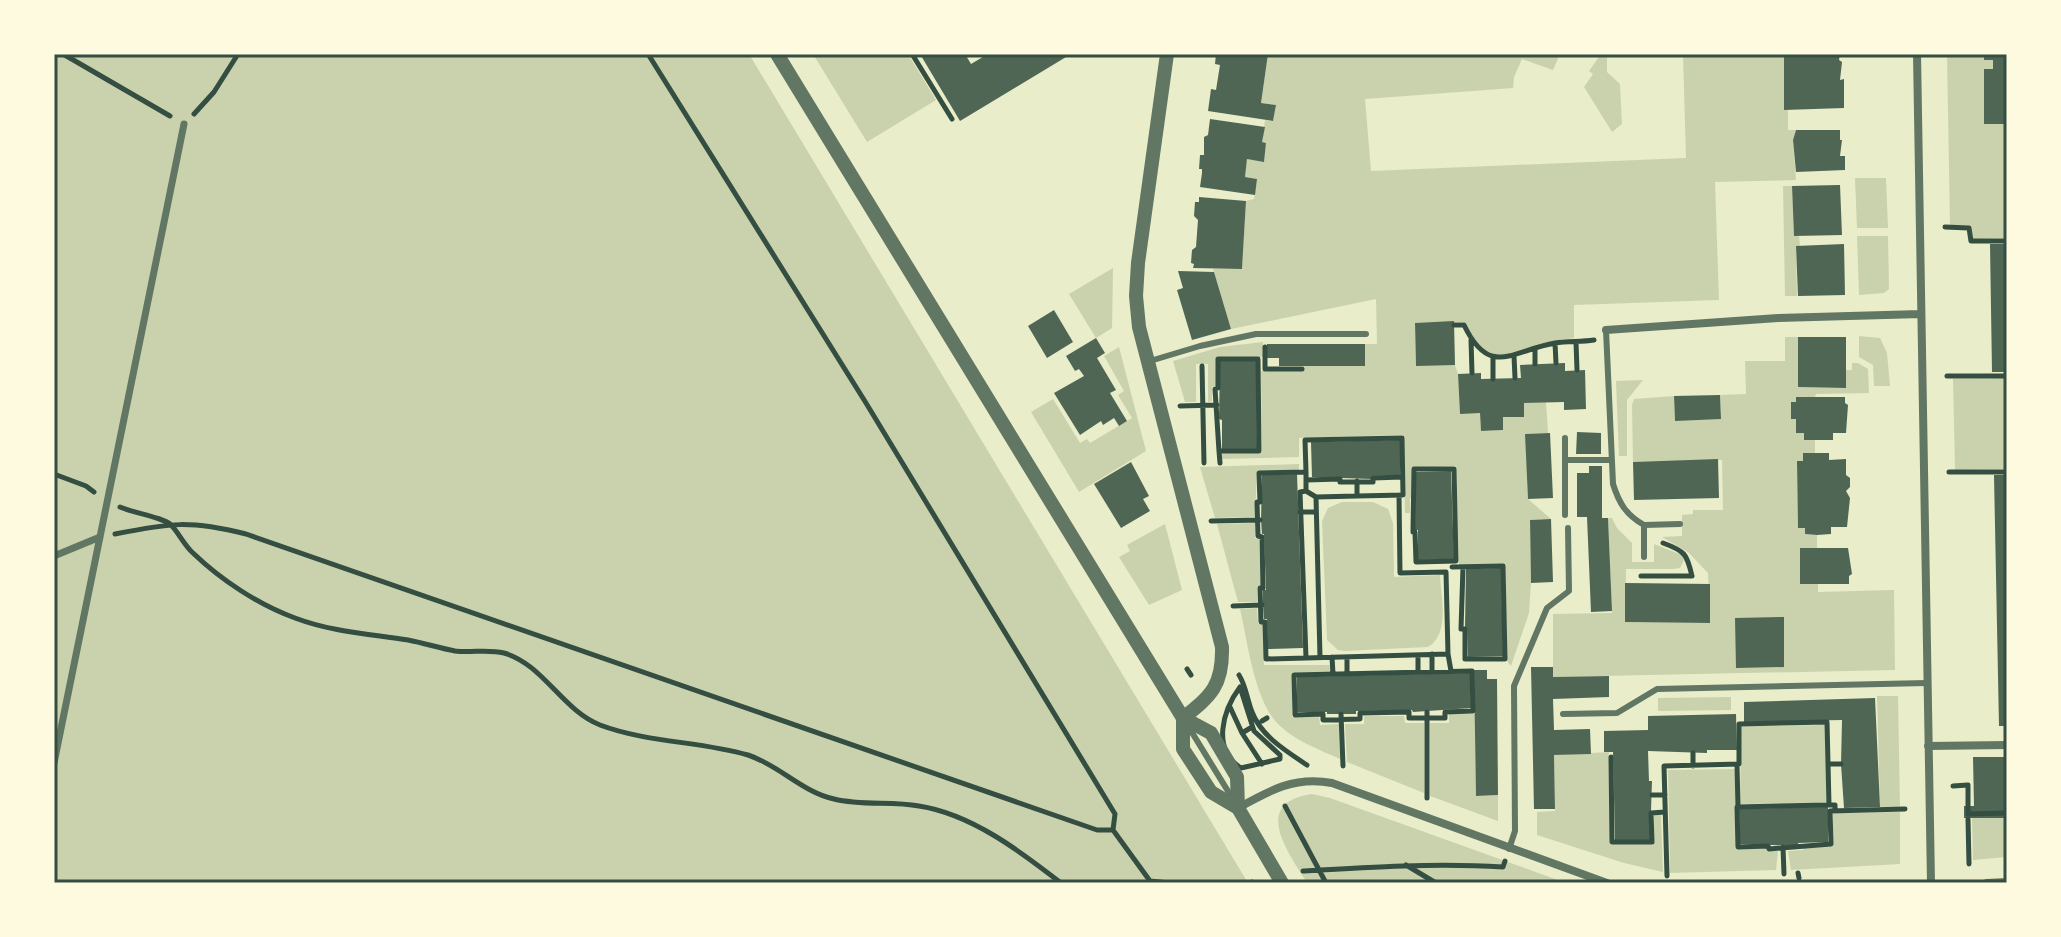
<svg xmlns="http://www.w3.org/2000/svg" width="2061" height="937" viewBox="0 0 2061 937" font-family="Mulish,sans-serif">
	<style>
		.green { fill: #cad2ad }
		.building { fill: #4f6655 }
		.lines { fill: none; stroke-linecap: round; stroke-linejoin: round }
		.path { stroke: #344e41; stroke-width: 5 }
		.service { stroke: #617663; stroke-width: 6 }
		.pedestrian { stroke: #617663; stroke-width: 7 }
		.minor { stroke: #617663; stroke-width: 8 }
		.tertiary { stroke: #617663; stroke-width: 14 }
		.neatline { fill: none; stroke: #344e41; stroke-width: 3 }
	</style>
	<rect width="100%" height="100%" fill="#e9edc9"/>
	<path class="green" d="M54 54H749L1248 883H54Z
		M813 54H908L936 100 867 142Z
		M1268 54H1560L1553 70 1522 59 1514 77 1513 88 1365 99 1371 171 1686 158 1683 54H1784V109L1788 110V130H1796L1793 140 1796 180 1715 182 1719 300 1574 305V338C1553 341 1511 358 1494 354 1479 351 1471 333 1464 322L1415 323 1416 365H1455L1458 374 1460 413H1480L1481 431 1503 430V417H1524V403L1546 402 1548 433 1526 434 1528 499 1551 519 1530 520 1531 583 1529 613 1511 666 1507 661 1505 564 1459 565 1456 466 1412 468 1413 498H1410V513H1405L1403 435 1299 438V457L1222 459V453L1262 452 1261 371H1303V366H1364L1365 344H1377L1376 299 1231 329 1213 269H1242L1246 201 1254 199 1257 179 1245 177 1247 159 1264 161 1266 143 1262 142 1265 120 1273 121 1276 105 1261 103Z
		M1601 54H1607V72L1620 84 1622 124 1612 132 1584 87 1593 74 1589 71Z
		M1947 54H1984V60H1993V69L1984 70V124H2007V238L1973 239 1971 226 1950 225Z
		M1855 178H1886L1888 228H1857Z
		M1783 186H1792L1794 236H1799L1800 246H1796L1797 296H1785Z
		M1857 236H1888L1889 289 1884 293 1859 295Z
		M1113 268 1112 328 1096 338 1069 294Z
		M1859 336 1880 338 1887 353 1890 386H1874L1873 365 1859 357Z
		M1785 337H1798V387L1846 388V370H1852V363H1858L1868 369 1869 393 1816 394 1815 397H1796V402H1791V419H1796V433H1804L1805 440H1815V453H1803V461L1797 462 1798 528H1805V534L1817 535V548L1800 549V584H1818V592L1894 590 1895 670 1553 677V614L1612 613 1608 518H1612L1617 528 1632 543V562H1654V544L1682 555 1684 560 1680 568 1673 569H1626L1625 622 1710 623 1708 573 1689 553 1662 537 1682 536V515L1693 514V510H1723L1722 460 1633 462 1632 405 1634 399 1674 396 1675 420 1721 419 1720 395 1746 394 1745 361H1785Z
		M1263 342V357H1216V386L1212 387V401L1208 402V364H1196V402H1185L1173 361 1220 347Z
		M1119 347 1146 451 1079 492 1031 412 1053 399 1080 443 1087 439 1090 443 1132 418 1118 395 1124 391 1104 356Z
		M2007 378V469L1955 470 1953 379Z
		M1643 380 1627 400V456H1619L1616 381Z
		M1299 464V470L1257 471 1255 517 1215 518 1200 467Z
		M1342 502H1373L1388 509 1393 523 1394 577 1440 575C1441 598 1450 634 1428 647L1345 651 1338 650 1327 640 1322 521 1328 508Z
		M1255 523V538L1259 539 1261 586 1257 587V602H1238L1217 524Z
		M1165 524 1182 590 1149 605 1119 557 1130 551 1127 545Z
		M1257 608 1258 624H1263L1264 665H1331V672L1292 673V717L1319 716 1320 725 1339 724 1340 759C1320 750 1296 741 1280 726 1254 702 1248 643 1240 609Z
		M1877 696H1898L1900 807H1880Z
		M1731 697V710L1658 711V698Z
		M1449 714H1475L1476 796 1498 795V821L1430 796V723H1449Z
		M1364 716H1404L1405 723H1424V793L1347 762 1345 724H1364Z
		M1825 725 1827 803 1740 804 1741 726Z
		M1609 752 1610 844 1654 843V815H1661L1663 872 1624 863 1537 835V812L1555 811 1554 755Z
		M1736 769V849L1767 848V851H1778L1776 870 1670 873 1668 770Z
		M1312 794 1330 798 1566 883H1307C1289 853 1250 803 1312 794Z
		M1900 812V864L1791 870 1788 851 1803 850V847L1833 846V813Z
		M1972 818H2007V857L1973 860Z"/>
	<path class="building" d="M920 54H965L971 64 988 54H1071L960 121Z
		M1216 54H1268L1261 103 1276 105 1273 121 1208 111 1211 89 1216 90 1220 65 1215 64Z
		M1784 54H1840L1839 60 1842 62 1840 80 1844 79V108L1784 110Z
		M1984 54H2007V124H1984V69H1993V60H1984Z
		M1210 119 1265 127 1262 142 1266 143 1264 162 1247 159 1245 177 1257 179 1255 195 1200 187 1202 173V169H1199L1200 155H1204V137L1208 135Z
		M1796 130H1840V140H1842L1840 156H1845V170L1796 172 1793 140Z
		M1840 185 1842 235 1794 236 1792 186Z
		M1199 197 1246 201 1242 269 1193 268 1194 264 1191 263 1192 250 1196 247 1198 220 1194 216 1195 202H1199Z
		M1844 244 1845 295 1798 296 1796 246Z
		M1990 244H2007V372H1992Z
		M1178 271 1214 272 1231 329 1192 340 1177 290 1183 288Z
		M1054 310 1073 342 1047 358 1028 326Z
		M1454 321 1455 365 1416 366 1415 323Z
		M1798 337H1846V388L1798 387Z
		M1096 338 1105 353 1097 358 1116 390 1110 393 1127 421 1119 426 1114 418 1103 425 1101 421 1080 435 1054 393 1084 376 1079 369 1075 371 1066 356Z
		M1267 344H1365V366H1279V358H1267Z
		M1220 361H1256L1257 449H1222V420L1219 419Z
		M1565 363V371L1585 370 1586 409 1564 410V402L1524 403V417H1503V430L1481 431 1480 413 1460 414 1458 374 1481 373V379L1521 378 1520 365Z
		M1720 395 1721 419 1675 421 1674 396Z
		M1796 397H1845V403L1848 405 1846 433H1833V440H1804V433H1796V419H1791V402H1796Z
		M1577 432 1601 433V454H1576Z
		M1550 433 1553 498 1528 499 1525 434Z
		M1400 440V475L1371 476V479L1312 477 1311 442Z
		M1803 453H1829V460L1846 459V475L1850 478V487L1846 491 1850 498 1847 527H1831V534L1817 535 1805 534V528H1798L1797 461H1803Z
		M1718 459 1719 498 1634 500 1633 462Z
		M1131 462 1149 496 1143 499 1150 511 1121 528 1094 484Z
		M1589 466H1602V518H1608L1612 611 1591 612 1587 517H1577V473H1589Z
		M1451 471 1454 559 1418 560V530H1415L1416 472Z
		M1297 474 1303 648 1268 649 1267 619H1264L1263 605V590H1266L1264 534H1262L1261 520 1262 475Z
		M1994 475H2007V726H1999Z
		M1551 519 1553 582 1531 583 1530 520Z
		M1800 548H1848L1852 574 1849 576V584H1800Z
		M1501 568 1503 656 1468 657 1467 627H1465L1466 569Z
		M1625 583 1710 584V623L1625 622Z
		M1784 617V667L1736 668 1735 618Z
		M1531 667H1553V677L1609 676V697L1553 699 1554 730 1590 729 1591 754 1554 755 1555 809H1534Z
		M1474 670H1487V679H1497L1498 795 1476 796Z
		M1470 673 1471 708 1413 712 1412 710 1356 711V714H1327V712H1297V677Z
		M1875 698 1880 807 1844 808 1841 764 1842 720 1744 722V702Z
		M1736 714 1737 750H1707V753L1648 751 1649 781H1652L1650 840H1615L1613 752H1604V731L1648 730V716Z
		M1973 757H2007V818H1964V806H1974Z
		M1828 807V842L1798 843 1799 846 1740 844 1739 809Z"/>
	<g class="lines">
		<path class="path" d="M63 54 170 116
			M648 54 866 403 1115 814 1113 830 1150 881 1170 883
			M912 54 952 119
			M194 114 214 92 238 54
			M1945 227 1969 228 1971 241H2007
			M1454 325H1464C1490 379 1513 350 1555 343 1568 341 1581 342 1594 340
			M1471 340 1472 373
			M1576 342 1577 370
			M1555 343 1556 363
			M1265 347V369H1302
			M1535 349V364
			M1514 356 1515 378
			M1493 357V379
			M1218 359H1258L1259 451H1219L1215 389 1218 388Z
			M1202 366 1204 463
			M1947 376H2007
			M1180 406 1217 405
			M1219 451 1220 463
			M1414 469H1454L1456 561 1416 562 1415 532H1413Z
			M1306 472V491L1300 492 1306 658 1266 659 1265 622H1261L1260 588H1263L1262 537 1258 536 1257 502H1260L1259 473Z
			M1306 472 1305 440 1402 438 1403 495 1357 496
			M1949 472H2007
			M54 474 86 486 94 492
			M1306 480 1340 479V482H1373V478L1402 477
			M1306 491 1316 497 1357 496V481
			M1399 495 1400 573 1446 572 1448 654 1451 671
			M1316 497 1320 657
			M120 507C133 513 163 517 171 525 179 533 184 545 193 553 221 580 259 605 295 618 332 632 370 634 408 640 424 643 439 648 455 651 471 653 488 649 504 653 543 664 562 710 600 725 648 743 700 741 748 755 779 765 802 792 834 799 862 806 891 801 919 806 971 814 1020 851 1061 883
			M1300 512H1316
			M1211 521 1260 520
			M115 534C171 523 189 520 246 534L1097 830H1113
			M1452 567 1503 566 1505 659H1465V629H1461L1463 567
			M1641 576H1692C1687 554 1685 551 1663 543
			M1233 606 1262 605
			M1432 654V672
			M1418 655V672
			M1332 657 1333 674
			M1347 657V674
			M1306 658 1448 654
			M1187 669 1191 675
			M1472 671 1473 711 1445 712V718H1409V712L1360 713V719L1323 720V714L1295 715 1294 675Z
			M1239 675C1246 686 1247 699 1252 712 1261 736 1286 751 1307 765
			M1240 687 1254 731 1280 755V759L1241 768C1211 749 1223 710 1240 687Z
			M1230 707 1242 733
			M1427 712V798
			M1341 714 1343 766
			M1262 721 1267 718
			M1252 727 1242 733 1262 764
			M1693 753V766
			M1611 757 1612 842H1652L1651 813 1665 812
			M1828 764H1841
			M1737 765 1738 807
			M1953 786 1968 785V814L2007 813
			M1652 795H1665
			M1829 805 1737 807 1738 847 1768 846 1769 849 1831 844 1830 811 1905 809
			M1285 806 1326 883
			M1968 819 1969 864
			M1783 847 1784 874
			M1406 865 1436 883
			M1303 871C1370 867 1436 863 1503 867L1505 861
			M1798 873 1799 878
			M1667 876 1664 766 1739 764V724L1827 722 1829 805H1835V811
			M1250 883 1252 882"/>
		<path class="service" d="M1606 330 1613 484C1619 503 1626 515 1644 525V557
			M1150 361 1200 346 1256 334H1366
			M1565 438V460
			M1565 515V460H1612
			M1644 525 1680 524
			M1563 714 1617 713 1657 689 1927 683
			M1188 726 1234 801
			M1509 849 1515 831 1514 686 1547 608 1569 591 1568 528"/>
		<path class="pedestrian" d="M54 556 100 537
			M54 763 184 124"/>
		<path class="minor" d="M1917 54 1931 883
			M1606 330 1778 318 1921 314
			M1928 746 2007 745
			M1238 808C1270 790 1295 776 1332 783L1607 883
			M1987 883 2007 882"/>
		<path class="tertiary" d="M777 54 1183 718 1211 733 1237 777 1238 808 1282 883
			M1167 54 1138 263 1136 296 1139 327 1222 647C1223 685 1212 695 1183 718
			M1183 718V749L1211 792 1238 808"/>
	</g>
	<rect width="2061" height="937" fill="none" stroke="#fefae0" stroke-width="112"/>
	<rect x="56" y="56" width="1949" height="825" class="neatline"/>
</svg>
